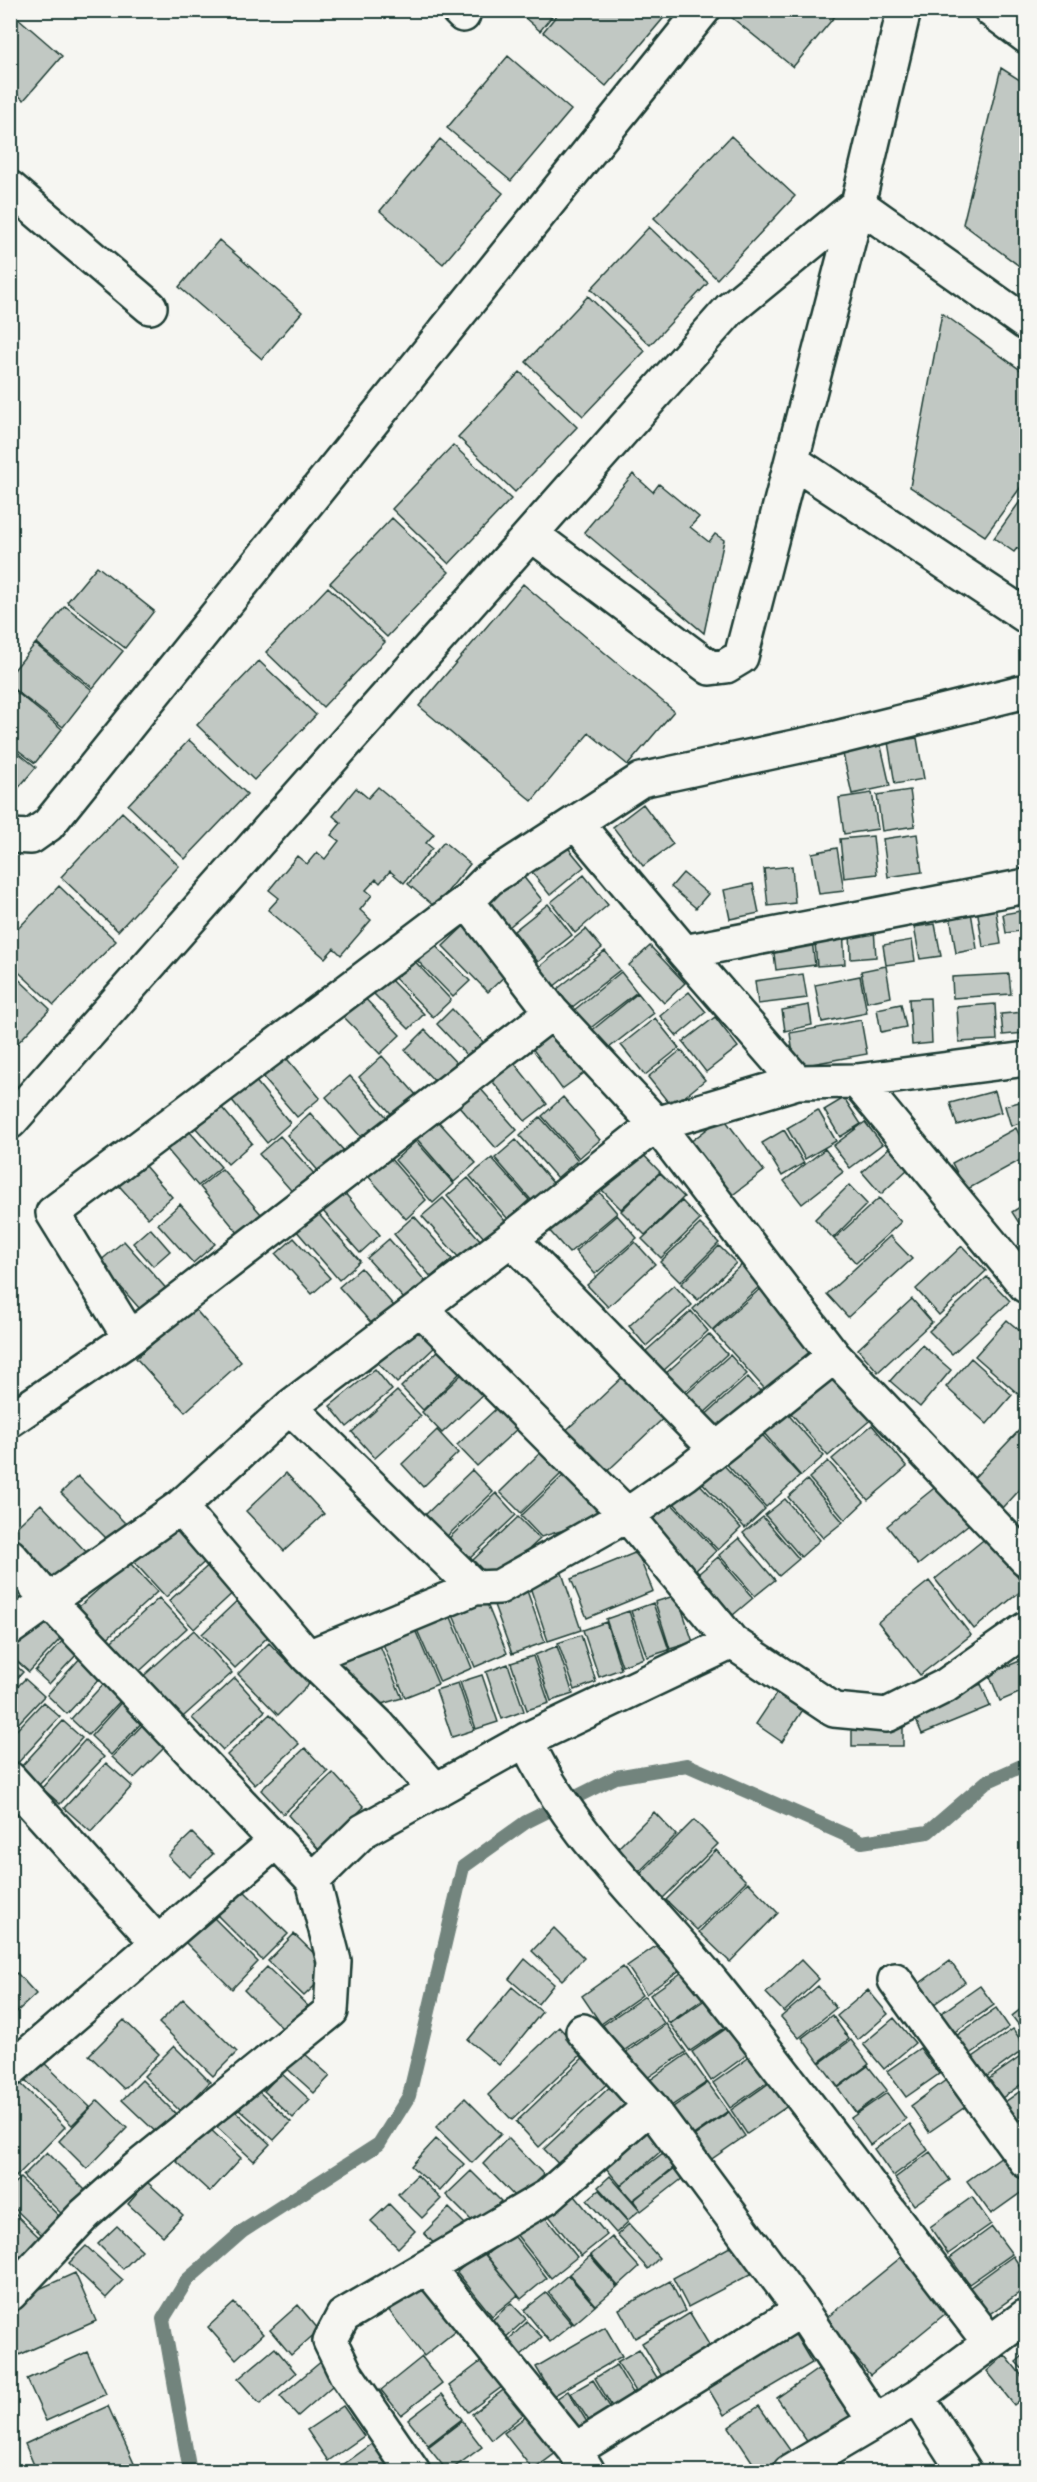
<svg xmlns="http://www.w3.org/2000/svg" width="1037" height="2482" viewBox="0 0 1037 2482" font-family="Sriracha,sans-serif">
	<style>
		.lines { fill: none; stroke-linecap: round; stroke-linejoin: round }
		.stream { stroke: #72847d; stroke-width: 14 }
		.building { fill: #c1c8c3; stroke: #1f3d34; stroke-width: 1.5 }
		.street-casing { stroke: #1f3d34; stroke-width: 38 }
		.street { stroke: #f6f6f2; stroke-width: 33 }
	</style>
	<rect width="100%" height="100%" fill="#f6f6f2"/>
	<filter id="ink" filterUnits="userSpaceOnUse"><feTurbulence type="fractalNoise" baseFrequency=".0167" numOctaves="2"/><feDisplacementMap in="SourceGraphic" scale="12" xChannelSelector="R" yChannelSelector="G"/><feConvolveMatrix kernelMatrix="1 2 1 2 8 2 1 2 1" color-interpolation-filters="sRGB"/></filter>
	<g filter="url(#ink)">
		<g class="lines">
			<path class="stream" d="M190 2472 163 2319 187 2280 243 2231 379 2144 409 2096 463 1867 526 1822 616 1777 687 1765 862 1842 928 1832 986 1782 1026 1764"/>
		</g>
		<path class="building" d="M516 10H557L540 31Z
			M561 10H662L667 14 606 86 543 32Z
			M737 10H840L793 67 731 17Z
			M10 11 62 56 24 100 10 89Z
			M508 56 571 110 511 181 447 128Z
			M1001 68 1026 84V271L963 224Z
			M731 136 795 196 717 279 654 218Z
			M440 139 503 193 443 264 380 211Z
			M649 227 708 283 650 345 591 289Z
			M219 240 302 312 262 359 179 287Z
			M588 296 645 351 583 416 526 362Z
			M942 313 1026 374V480L985 536 910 487Z
			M520 372 577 427 515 492 458 437Z
			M453 445 511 499 449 564 392 509Z
			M633 474 653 492 659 484 699 517 690 527 709 542 715 534 724 540 704 633 584 532Z
			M1026 493V555L1017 548 1014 552 994 538Z
			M392 518 449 572 387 637 330 583Z
			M97 566 154 611 125 648 67 602Z
			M523 584 674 711 628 765 589 733 532 801 419 706Z
			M328 587 385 642 323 707 266 652Z
			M65 606 123 651 93 688 36 643Z
			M35 644 92 690 63 727 10 686V675Z
			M259 661 316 715 254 780 197 725Z
			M10 687 62 729 35 763 10 744Z
			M878 733 890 786 852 794 840 741Z
			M917 738 924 779 895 784 888 742Z
			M189 740 247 794 185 859 128 805Z
			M10 746 36 767 10 798Z
			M378 787 434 834 426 843 432 848 404 883 390 871 380 883 376 879 366 890 372 895 360 910 371 920 341 955 334 948 325 958 268 910 279 898 269 890 297 856 307 864 317 852 325 859 339 841 331 835 341 823 333 816 356 788 368 798Z
			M910 790 915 826 882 831 877 795Z
			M872 793 878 829 844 834 839 798Z
			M643 804 673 844 643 866 613 827Z
			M122 812 179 866 118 931 61 877Z
			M917 834 922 872 888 877 883 839Z
			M873 836 877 874 844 878 840 839Z
			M560 838 584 867 550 895 526 865Z
			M444 842 470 864 435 907 408 884Z
			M837 848 844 891 819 894 812 853Z
			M792 866 795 903 768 906 764 869Z
			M518 870 542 900 509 927 484 897Z
			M683 873 708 894 696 908 671 887Z
			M584 875 608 905 575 933 551 902Z
			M753 884 759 913 730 919 724 890Z
			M59 886 116 941 54 1005 10 964V937Z
			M548 904 572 935 538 962 514 931Z
			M995 905 1001 944 983 947 977 908Z
			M1026 910V930L1006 933 1003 914Z
			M971 912 977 949 956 953 950 915Z
			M935 924 941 956 920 959 914 927Z
			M465 925 510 971 488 992 443 946Z
			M586 929 602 948 553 987 538 968Z
			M843 929 845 964 817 966 814 931Z
			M874 929 876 957 851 959 850 932Z
			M811 932 815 965 776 970 772 937Z
			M428 938 470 981 453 997 411 954Z
			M912 940 915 961 886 965 883 945Z
			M650 946 685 983 664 1003 629 965Z
			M605 951 620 970 571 1008 556 990Z
			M408 954 451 1000 433 1017 389 972Z
			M886 966 891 997 867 1002 861 971Z
			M10 971 50 1009 10 1051Z
			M621 972 637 992 588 1030 573 1011Z
			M384 973 424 1014 409 1029 368 988Z
			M803 974 807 998 758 1004 755 981Z
			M1009 974 1011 994 953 998 952 977Z
			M860 976 867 1013 822 1022 815 985Z
			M358 991 400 1035 380 1054 338 1011Z
			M689 992 706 1012 677 1036 660 1016Z
			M638 993 654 1013 605 1051 590 1032Z
			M930 998 932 1043 912 1045 909 999Z
			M901 1004 906 1027 881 1032 877 1009Z
			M995 1004 997 1040 959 1042 957 1007Z
			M809 1005 812 1025 785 1031 782 1010Z
			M452 1009 485 1044 470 1059 437 1024Z
			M1026 1012V1033L1003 1035 1001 1014Z
			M715 1017 738 1047 706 1072 683 1042Z
			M655 1018 679 1048 645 1075 621 1045Z
			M861 1020 867 1054 795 1067 790 1033Z
			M551 1027 584 1073 562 1089 529 1044Z
			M425 1030 463 1070 443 1090 405 1050Z
			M277 1047 320 1098 297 1117 254 1067Z
			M681 1050 705 1080 672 1107 648 1077Z
			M382 1056 418 1097 395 1118 359 1077Z
			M511 1059 547 1104 525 1121 489 1077Z
			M246 1069 290 1123 267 1143 222 1088Z
			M350 1076 392 1123 367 1144 326 1097Z
			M479 1087 517 1130 496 1148 458 1105Z
			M995 1091 1001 1112 957 1125 950 1103Z
			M211 1095 252 1143 228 1164 186 1117Z
			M563 1097 600 1140 579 1158 542 1116Z
			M844 1098 861 1124 840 1137 824 1110Z
			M1026 1100V1121L1011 1126 1005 1106Z
			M818 1110 836 1141 805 1159 787 1128Z
			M310 1113 345 1152 321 1174 287 1135Z
			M540 1117 578 1160 557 1178 520 1136Z
			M723 1117 764 1171 726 1200 685 1146Z
			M438 1121 476 1163 454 1182 417 1139Z
			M181 1122 221 1167 198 1186 160 1141Z
			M865 1122 882 1144 850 1168 833 1146Z
			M1026 1122V1142L1020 1125Z
			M1016 1128 1026 1148V1157L966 1190 952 1163Z
			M784 1130 804 1163 782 1176 762 1143Z
			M280 1136 317 1177 296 1196 259 1154Z
			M516 1140 553 1183 532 1201 495 1158Z
			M416 1141 454 1184 433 1203 395 1160Z
			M890 1147 908 1169 881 1194 862 1172Z
			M637 1148 660 1172 621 1209 598 1186Z
			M825 1149 843 1172 802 1204 784 1181Z
			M389 1157 426 1200 406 1219 368 1176Z
			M138 1158 172 1197 148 1218 113 1179Z
			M492 1158 529 1200 508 1219 470 1176Z
			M222 1169 261 1214 239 1234 200 1187Z
			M660 1173 684 1197 645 1235 621 1211Z
			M468 1178 505 1221 485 1239 447 1196Z
			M849 1185 867 1204 833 1238 815 1219Z
			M596 1188 617 1213 569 1253 548 1229Z
			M343 1191 380 1235 360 1253 322 1210Z
			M443 1198 481 1241 460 1259 422 1216Z
			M879 1198 901 1222 856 1263 834 1239Z
			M682 1201 700 1220 661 1258 642 1239Z
			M1026 1203V1234L1012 1212Z
			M180 1204 215 1244 193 1263 158 1224Z
			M315 1210 360 1261 339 1280 295 1229Z
			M617 1215 637 1238 595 1274 575 1251Z
			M414 1216 452 1259 431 1277 394 1234Z
			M700 1224 719 1243 680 1282 660 1262Z
			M150 1228 170 1251 153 1266 133 1243Z
			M890 1236 912 1259 848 1317 827 1294Z
			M294 1238 330 1278 312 1294 276 1254Z
			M389 1239 426 1282 405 1300 367 1258Z
			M124 1241 171 1294 146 1316 99 1262Z
			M635 1242 655 1264 608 1307 587 1285Z
			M719 1246 736 1263 698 1300 681 1284Z
			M962 1246 986 1271 939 1315 916 1289Z
			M742 1264 761 1285 712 1330 693 1309Z
			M361 1268 394 1306 373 1325 339 1287Z
			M987 1277 1010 1301 952 1354 929 1331Z
			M674 1285 692 1305 646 1346 629 1326Z
			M760 1289 819 1355 772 1397 713 1331Z
			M912 1299 932 1322 878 1372 858 1349Z
			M194 1308 241 1362 185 1412 136 1358Z
			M691 1311 708 1331 663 1371 646 1351Z
			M1007 1320 1026 1336V1401L975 1356Z
			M417 1326 436 1346 397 1383 378 1363Z
			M709 1334 727 1354 682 1395 664 1375Z
			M922 1345 951 1370 920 1407 890 1381Z
			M441 1348 462 1371 423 1410 401 1387Z
			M730 1355 747 1374 702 1415 684 1396Z
			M971 1358 1012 1395 987 1424 946 1387Z
			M830 1366 874 1417 828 1456 784 1405Z
			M375 1369 392 1390 347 1427 330 1406Z
			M631 1369 671 1411 597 1481 557 1439Z
			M464 1372 485 1393 442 1433 422 1412Z
			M748 1377 765 1397 720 1437 702 1418Z
			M397 1391 421 1416 375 1458 352 1432Z
			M780 1405 824 1456 801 1476 757 1425Z
			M498 1407 518 1428 477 1466 457 1445Z
			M1026 1423V1483L1003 1508 973 1479Z
			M872 1425 907 1467 868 1500 832 1459Z
			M755 1427 800 1476 766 1507 721 1458Z
			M437 1430 458 1453 423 1487 402 1464Z
			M541 1452 562 1473 521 1513 500 1492Z
			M717 1458 765 1509 745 1528 697 1477Z
			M828 1461 864 1502 845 1520 809 1478Z
			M472 1470 493 1492 445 1538 424 1516Z
			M286 1473 324 1514 284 1551 246 1511Z
			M565 1474 603 1518 541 1537 521 1516Z
			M78 1476 130 1528 113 1545 61 1493Z
			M693 1477 741 1528 718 1550 670 1499Z
			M807 1480 843 1522 823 1538 788 1497Z
			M938 1485 969 1524 918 1565 887 1526Z
			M496 1493 516 1515 468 1560 448 1539Z
			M785 1499 820 1540 801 1557 765 1515Z
			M669 1501 716 1551 694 1572 646 1522Z
			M41 1504 90 1556 58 1587 10 1537V1533Z
			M518 1517 540 1539 494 1582 473 1560Z
			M763 1517 799 1559 779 1576 743 1533Z
			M177 1521 210 1557 166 1597 133 1561Z
			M987 1537 1026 1587 974 1629 935 1579Z
			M739 1538 775 1580 755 1596 719 1555Z
			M637 1552 653 1591 587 1618 571 1579Z
			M718 1557 753 1598 733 1615 698 1574Z
			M213 1561 238 1588 194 1629 169 1601Z
			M129 1562 157 1592 102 1643 73 1612Z
			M10 1567 30 1588 10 1607Z
			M561 1570 581 1630 548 1641 528 1581Z
			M929 1581 971 1635 920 1675 878 1622Z
			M524 1582 545 1642 512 1654 490 1594Z
			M483 1594 507 1653 475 1667 450 1608Z
			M677 1595 693 1642 670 1649 655 1602Z
			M242 1596 274 1631 235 1668 202 1634Z
			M159 1598 187 1628 131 1679 104 1648Z
			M653 1603 669 1650 647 1657 631 1611Z
			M448 1610 472 1668 440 1682 414 1623Z
			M629 1611 644 1658 622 1666 606 1619Z
			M37 1614 62 1637 29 1672 10 1655V1643Z
			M606 1622 621 1669 599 1677 583 1630Z
			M413 1625 438 1684 405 1697 381 1639Z
			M194 1630 232 1673 175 1724 137 1682Z
			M581 1635 596 1682 575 1690 558 1643Z
			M376 1636 402 1698 364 1709 331 1656Z
			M64 1639 79 1652 49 1684 35 1671Z
			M269 1643 309 1684 278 1715 238 1674Z
			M557 1646 573 1694 551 1701 535 1655Z
			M82 1656 103 1675 67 1714 47 1695Z
			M533 1656 549 1703 527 1710 511 1663Z
			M1024 1659 1026 1690 1000 1701 989 1674Z
			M10 1660 23 1672 10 1686Z
			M508 1664 524 1711 502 1719 486 1672Z
			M482 1675 498 1722 476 1729 460 1682Z
			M235 1678 265 1711 223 1750 192 1718Z
			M25 1679 44 1696 10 1732V1694Z
			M108 1679 125 1696 88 1735 71 1719Z
			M458 1683 474 1730 452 1737 436 1690Z
			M981 1684 990 1706 922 1734 913 1713Z
			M782 1685 808 1702 782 1742 756 1724Z
			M126 1697 147 1717 111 1755 91 1736Z
			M43 1702 60 1717 15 1766 10 1762V1737Z
			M270 1714 299 1744 255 1785 227 1755Z
			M148 1719 170 1742 134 1778 112 1757Z
			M852 1719 903 1720V1746H852Z
			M63 1721 82 1738 39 1785 20 1768Z
			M85 1740 104 1757 60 1804 42 1788Z
			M305 1748 328 1772 283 1814 261 1790Z
			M106 1763 132 1786 91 1832 64 1808Z
			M333 1773 364 1807 319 1850 288 1815Z
			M654 1812 676 1835 638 1873 616 1850Z
			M694 1820 718 1844 663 1898 640 1874Z
			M192 1833 213 1854 189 1877 168 1856Z
			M716 1850 746 1881 697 1930 666 1900Z
			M748 1882 778 1913 730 1962 699 1932Z
			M242 1889 288 1934 262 1960 217 1915Z
			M209 1913 258 1962 232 1989 182 1939Z
			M554 1928 584 1958 562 1980 532 1951Z
			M294 1934 331 1970 304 1996 268 1961Z
			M669 1937 687 1965 646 1994 627 1966Z
			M525 1959 554 1984 538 2004 509 1979Z
			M801 1960 819 1979 784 2012 766 1993Z
			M950 1961 965 1982 930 2007 916 1986Z
			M691 1966 710 1994 669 2023 650 1995Z
			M267 1967 308 2006 285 2031 244 1990Z
			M623 1967 642 1995 601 2024 582 1996Z
			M17 1973 36 1994 10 2018V1978Z
			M818 1986 836 2008 799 2038 781 2017Z
			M980 1986 994 2005 953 2033 940 2014Z
			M512 1987 542 2012 499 2065 468 2040Z
			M868 1990 888 2014 858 2040 837 2016Z
			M712 1995 732 2023 690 2051 670 2024Z
			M645 1996 664 2023 622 2052 603 2025Z
			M183 1999 237 2052 213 2076 159 2023Z
			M1026 2005V2035L1012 2016Z
			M996 2008 1009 2027 969 2055 956 2036Z
			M832 2015 849 2039 819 2062 802 2038Z
			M894 2018 915 2043 884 2069 863 2044Z
			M124 2020 159 2054 124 2089 89 2055Z
			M666 2024 686 2052 644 2080 625 2053Z
			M733 2024 752 2051 711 2081 692 2052Z
			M559 2027 583 2053 512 2120 488 2095Z
			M1013 2029 1026 2048 986 2077 973 2057Z
			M851 2040 869 2064 838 2087 820 2063Z
			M174 2046 210 2082 181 2112 144 2076Z
			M297 2047 330 2076 314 2093 282 2064Z
			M920 2048 939 2074 906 2097 887 2071Z
			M1026 2053V2081L1002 2098 989 2079Z
			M587 2054 611 2080 539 2147 516 2122Z
			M687 2054 707 2082 665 2110 646 2083Z
			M754 2054 772 2079 730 2108 713 2083Z
			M40 2059 90 2107 72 2125 22 2077Z
			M868 2066 887 2090 856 2113 838 2088Z
			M281 2073 310 2100 293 2118 264 2091Z
			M142 2080 180 2118 161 2137 122 2100Z
			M946 2080 965 2107 929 2132 911 2106Z
			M772 2081 789 2105 747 2134 731 2110Z
			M19 2082 65 2127 10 2183V2091Z
			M615 2082 639 2107 568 2174 544 2149Z
			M708 2083 728 2111 686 2140 666 2112Z
			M1026 2087V2116L1019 2122 1005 2102Z
			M257 2090 291 2122 274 2140 239 2109Z
			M887 2093 906 2119 870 2145 851 2118Z
			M465 2098 501 2134 472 2163 436 2127Z
			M98 2100 127 2128 87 2169 59 2141Z
			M233 2109 270 2144 254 2161 217 2127Z
			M729 2112 745 2136 703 2165 687 2141Z
			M910 2124 928 2150 893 2176 874 2149Z
			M208 2127 241 2158 210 2192 176 2161Z
			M654 2127 669 2144 621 2186 606 2168Z
			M508 2138 547 2178 521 2203 483 2164Z
			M436 2139 464 2164 440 2191 411 2166Z
			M1012 2149 1026 2170V2189L991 2214 967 2181Z
			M47 2152 90 2195 67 2219 23 2176Z
			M930 2152 950 2180 914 2205 895 2178Z
			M663 2153 674 2167 633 2201 620 2186Z
			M675 2168 683 2178 641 2211 633 2200Z
			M471 2171 501 2201 476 2225 446 2195Z
			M417 2175 441 2199 422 2218 398 2194Z
			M610 2176 640 2210 628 2220 598 2187Z
			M20 2178 62 2219 44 2237 10 2204V2187Z
			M147 2182 183 2215 163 2236 128 2204Z
			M599 2190 628 2222 616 2233 587 2200Z
			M571 2191 607 2235 581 2256 545 2211Z
			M972 2197 991 2224 948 2254 930 2227Z
			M389 2204 415 2231 398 2248 371 2221Z
			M449 2208 468 2227 443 2253 424 2233Z
			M10 2209 43 2241 18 2266 10 2259Z
			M542 2213 577 2257 551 2278 516 2234Z
			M629 2224 659 2258 648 2269 617 2235Z
			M117 2226 142 2250 123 2269 98 2244Z
			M992 2227 1012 2254 969 2284 950 2258Z
			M512 2233 547 2278 521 2299 486 2255Z
			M612 2237 639 2267 618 2286 591 2255Z
			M737 2243 753 2273 688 2307 673 2278Z
			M86 2246 123 2280 106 2298 69 2263Z
			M482 2251 518 2295 492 2316 457 2272Z
			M905 2254 951 2309 870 2375 824 2320Z
			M590 2256 617 2287 596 2305 569 2274Z
			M1013 2256 1026 2275V2288L988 2315 969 2288Z
			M75 2273 96 2321 10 2359V2302Z
			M568 2275 595 2306 574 2324 548 2292Z
			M421 2281 458 2329 424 2356 387 2308Z
			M670 2281 685 2311 635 2338 619 2309Z
			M546 2293 572 2324 550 2342 524 2310Z
			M234 2303 263 2334 236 2359 208 2327Z
			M511 2303 526 2319 503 2340 488 2324Z
			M298 2305 319 2330 291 2355 270 2330Z
			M690 2313 711 2348 663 2378 642 2343Z
			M527 2322 542 2337 520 2356 507 2341Z
			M790 2326 812 2363 724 2415 702 2378Z
			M605 2327 622 2356 553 2396 536 2367Z
			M275 2348 296 2373 260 2404 238 2379Z
			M639 2349 658 2379 637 2393 617 2362Z
			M87 2352 106 2394 46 2421 27 2379Z
			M1026 2353V2373L1016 2362Z
			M1005 2355 1026 2381V2395L1014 2405 987 2371Z
			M422 2357 442 2383 401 2415 381 2390Z
			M323 2360 340 2379 298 2416 280 2396Z
			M483 2360 503 2386 468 2412 449 2386Z
			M616 2365 635 2396 614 2410 595 2378Z
			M818 2369 857 2425 815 2453 777 2398Z
			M593 2380 612 2410 591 2424 571 2393Z
			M506 2388 525 2413 492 2440 472 2414Z
			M568 2391 587 2422 566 2436 547 2405Z
			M442 2394 462 2419 428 2445 408 2420Z
			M108 2406 136 2468 128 2472H37L25 2444Z
			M343 2406 364 2436 328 2461 307 2430Z
			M759 2406 792 2453 764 2472H759L729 2427Z
			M528 2415 557 2452 533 2470 504 2433Z
			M462 2421 482 2447 448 2472 428 2447Z
			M379 2439 396 2462 382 2472H333Z"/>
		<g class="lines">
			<defs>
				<path id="street" d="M458 10 463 15
					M991 10 1026 36
					M10 188 150 307
					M792 461 1026 616
					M531 534 710 668 726 666 741 657 858 204 904 10
					M576 823 684 952 1026 886
					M10 836 31 837 48 825 703 10
					M467 901 552 1012 656 1124 834 1356 1026 1559
					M684 952 797 1082
					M857 1081 1026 1286
					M10 1122 730 309 858 204 1026 323
					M511 1239 716 1449
					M420 1308 627 1515 732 1642
					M130 1338 53 1213 467 901 489 879 641 780 832 739 1026 691
					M290 1407 475 1588
					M10 1420 130 1338 552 1012
					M180 1507 308 1657 378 1725 436 1791
					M10 1556 48 1600 313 1880
					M10 1628 180 1507 290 1407 511 1239 656 1124 797 1082 857 1081 1026 1059
					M308 1657 475 1588 499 1587 627 1515 684 1475 834 1356
					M526 1740C569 1835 651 1906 716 1987 809 2104 898 2224 990 2343
					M10 1779 158 1943
					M895 1980 1026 2161
					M583 2031 650 2106 801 2310 874 2420
					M10 2070 275 1842
					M428 2268 575 2450 588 2472
					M10 2294 85 2214 136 2169 331 2011 334 1961 313 1880 363 1831 526 1740 732 1642 834 1710 887 1715 945 1686 1026 1629
					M917 2397 965 2472
					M575 2450 801 2310
					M413 2472 346 2374 330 2341 343 2316 548 2196 650 2106
					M790 2472 917 2397 1026 2316"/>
			</defs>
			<use href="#street" class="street-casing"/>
			<use href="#street" class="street"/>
		</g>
	</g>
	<rect width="1037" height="2482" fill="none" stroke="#f6f6f2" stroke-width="36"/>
	<rect x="18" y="18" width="1001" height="2446" fill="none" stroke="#1f3d34" stroke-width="2" filter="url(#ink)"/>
</svg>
